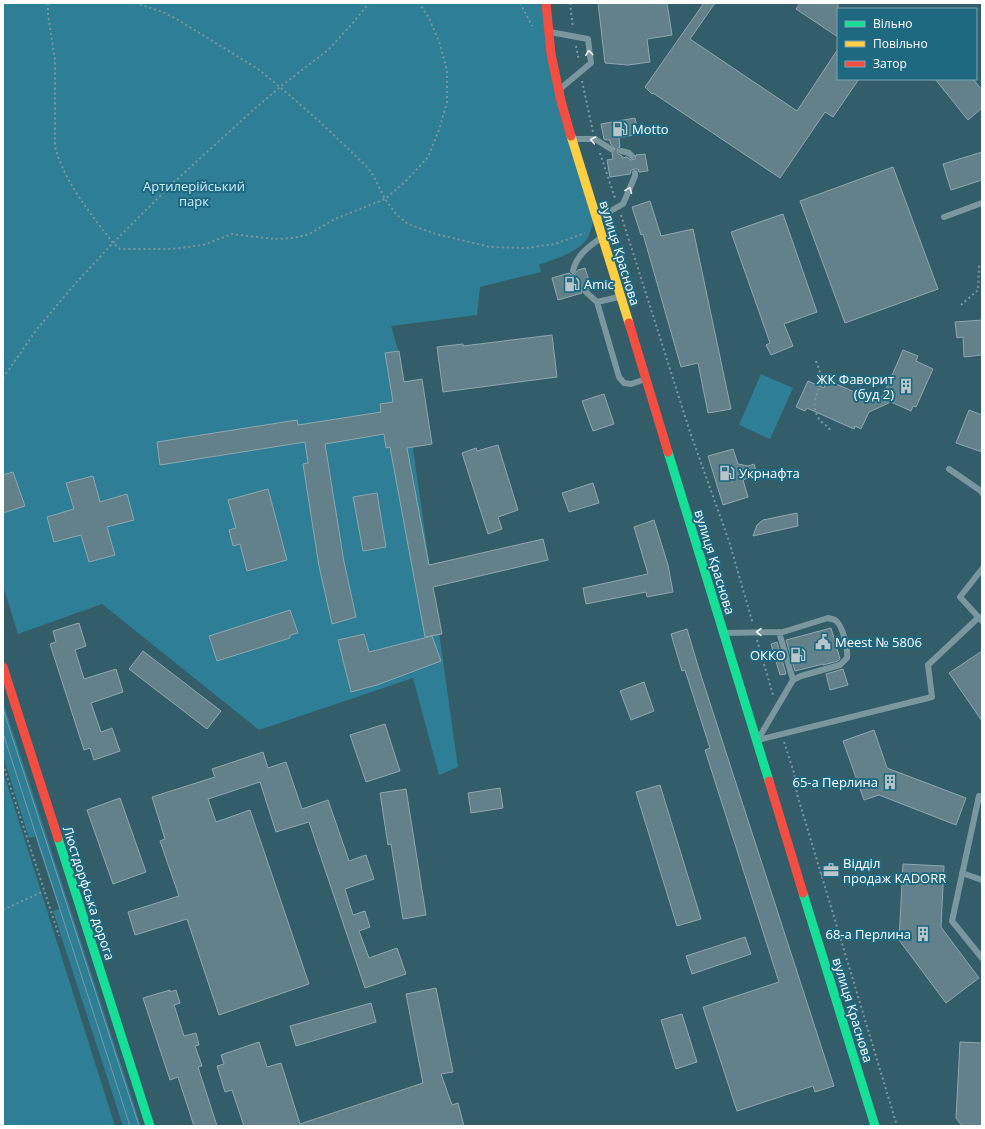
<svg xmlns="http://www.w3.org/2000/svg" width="985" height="1129" viewBox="0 0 985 1129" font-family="'Open Sans',sans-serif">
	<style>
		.green { fill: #2e7e95 }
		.building { fill: #63818a; stroke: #8da7af }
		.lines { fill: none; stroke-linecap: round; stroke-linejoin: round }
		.path { stroke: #7a97a0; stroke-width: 2; stroke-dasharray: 2 3; stroke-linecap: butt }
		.lane { stroke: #7a97a0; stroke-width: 6 }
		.fast { stroke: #16e098; stroke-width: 9 }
		.slow { stroke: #ffcf43; stroke-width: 9 }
		.jam { stroke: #f24e42; stroke-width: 9 }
		.tram { stroke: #7b98a0; stroke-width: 1 }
		.oneway { stroke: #ebeff1 }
		.labels { text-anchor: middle; stroke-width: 4; stroke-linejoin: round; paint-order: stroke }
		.poi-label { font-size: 13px; fill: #fff; stroke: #1e6880; text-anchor: start }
		.park-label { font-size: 13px; fill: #c6ecf7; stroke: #1e6880 }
		.street-label { font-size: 13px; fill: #fff; stroke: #1e6880 }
	</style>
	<rect width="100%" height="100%" fill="#345d6a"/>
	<path class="green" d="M3 3H543L593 220C592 225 591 231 589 235 582 252 554 259 539 265L541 272 480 287 477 315 391 326 400 356 458 767 439 775 413 678 259 730 102 604 18 634 3 586Z
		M761 374 793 388 770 439 739 425Z
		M3 702 141 1126H123L53 911 59 909 35 836 29 838 3 756Z
		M3 771 115 1126H3Z"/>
	<path class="building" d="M598 3H667L672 35 647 39 650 62 628 65 605 63Z
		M704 3H715L690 39 797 111 838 49V79H859L833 117 825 112 780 178 653 93 652 94 645 87Z
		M800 3H838V37L796 9Z
		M935 79H973L982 90V108L968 120Z
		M635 118 638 134 619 138 620 147 618 148 617 152 618 154 622 156V158L627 157 631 160 635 159 636 155 645 154 648 171 639 172 638 169H635L631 170 630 174 610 177 607 160 613 159 612 153 615 149 610 143V140H606L604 139 601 124Z
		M982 152V180L951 190 943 164Z
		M893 167 938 289 845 323 800 201Z
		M650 201 661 236 693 229 731 409 708 413 698 363 681 367 643 234 641 235 632 207Z
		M783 214 817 312 784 324 793 346 771 355 766 345 770 343 731 232Z
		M585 268 592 290 585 288 582 289V293L558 300 552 278 569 273 571 275H574L578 270Z
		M982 320V355L964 357 963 337 957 338 955 322Z
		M552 335 557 377 443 392 437 347 463 344V346Z
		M903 350 918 356 916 361 933 369 916 407 913 406 911 411 891 402 869 412 861 429 855 426 854 429 807 408 805 411 796 407 808 381 824 388 827 380 873 400 883 396Z
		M399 351 404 382 422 379 432 444 407 448 429 565 543 539 548 560 433 587 442 634 425 637 390 447 386 448 384 434 325 444 344 562 356 617 332 624 319 566 303 464 308 463 305 442 160 465 157 442 297 420 298 425 381 412 380 404 393 402 385 353Z
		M604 394 614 424 593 431 582 401Z
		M969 410 982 415V452L956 443Z
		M498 445 518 510 498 517 502 529 488 534 462 453 476 448 477 451Z
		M733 449 738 464 748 466 754 464 757 474 743 480 748 497 723 505 708 456Z
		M13 472 25 506 3 513V475Z
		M93 476 100 502 127 494 134 520 107 527 115 555 89 562 81 535 54 542 47 517 74 509 66 483Z
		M593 483 599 503 569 512 562 493Z
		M268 489 287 560 247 571 240 544 233 546 229 530 236 528 228 500Z
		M377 493 386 547 363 551 353 497Z
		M797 513 798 526 753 536 757 525 763 520Z
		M654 520 668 565 673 592 647 597 646 592 586 604 583 588 648 574 634 527Z
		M290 610 298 633 290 635V638L217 661 209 636Z
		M79 623 86 646 75 650 84 679 116 669 123 692 91 703 101 732 112 728 120 751 94 760 90 748 84 750 50 644 56 642 53 631Z
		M831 628 840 659 838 661 823 665V664L795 671 786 640Z
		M687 629 698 666 834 1086 815 1092 813 1086 737 1111 703 1007 779 982 705 750 710 748 685 670 682 671 671 634Z
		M364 634 369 652 432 636 441 661 377 685 351 692 338 640Z
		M777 642 786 674 780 675 771 644Z
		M143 651 221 711 207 729 129 669Z
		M982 651V721L949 673Z
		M843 669 848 685 830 690 826 674Z
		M644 682 654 711 631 720 620 691Z
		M385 724 400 771 366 782 350 735Z
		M874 730 887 768 966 798 956 825 879 795 864 800 843 741Z
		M263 752 268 768 286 762 302 809 328 800 349 861 366 855 374 879 345 889 353 915 365 911 370 927 359 931 369 958 397 948 406 974 365 988 309 822 276 832 260 782 208 799 216 822 250 810 309 984 219 1015 187 919 135 935 128 912 179 896 160 841 165 839 152 797 215 777 212 769Z
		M660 785 701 919 677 926 636 792Z
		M500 788 503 808 471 813 468 793Z
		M406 789 426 915 403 919 391 844 388 845 380 793Z
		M120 798 146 872 113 884 87 810Z
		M903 864 944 866 941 927 979 978 946 1003 899 940Z
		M745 937 751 954 692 974 686 956Z
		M436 988 453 1072 441 1074 452 1105 458 1103 464 1126H244L232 1090 225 1092 217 1066 224 1064 221 1055 259 1042 267 1067 281 1063 300 1124 423 1083 406 994Z
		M170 990V992L176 990 180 1003 174 1005 184 1036 196 1033 199 1045 195 1046 202 1066 198 1067 217 1126H194L178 1077 170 1080 143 998Z
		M371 1003 376 1022 296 1046 290 1026Z
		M682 1014 697 1062 676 1069 661 1020Z
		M960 1042 982 1043V1126H962L956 1118Z"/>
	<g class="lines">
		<path class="path" d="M48 3V14L55 60V147C65 183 91 214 113 243L120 249H172L203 245 232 234 274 239 294 238 309 234 335 219 385 199 406 181 428 157 439 130 447 102V71L440 44 429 18 419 3
			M135 3 163 12 180 21 258 69 280 87 319 121 364 164 372 173 385 199 396 214 408 224 436 234 490 247 526 248 555 244 585 233
			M520 3 532 26
			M570 3 573 28
			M576 46 579 61
			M582 81 593 132
			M600 153 615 198
			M621 215 690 432 729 541 753 624
			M961 305 978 290 979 267 982 264
			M816 361 823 380C817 393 810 405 819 419 822 423 827 425 830 430
			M3 378 37 329 74 285 113 243 173 183 251 112 280 87 328 50 352 24 369 3
			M757 640 773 695
			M784 742 794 773 797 794 897 1126
			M3 764 59 936
			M821 875 831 872
			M3 910 44 891"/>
		<path class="lane" d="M550 32 588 39 591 63 561 88
			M574 139H595L611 149
			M621 151 629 153 632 156
			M944 217 982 203
			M598 218 623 204 635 176V173
			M573 271C576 256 589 246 601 238
			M586 292 597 302 619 377 624 383 631 384 643 380
			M597 302 619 297
			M949 469 981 491 982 493
			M982 569 960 597 982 621
			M779 632 793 680
			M726 633 783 632 828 618C830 619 833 619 835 620 843 625 848 649 847 658L840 665 801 676 793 680 760 736
			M758 740 932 697 928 665 979 617
			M979 796 952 921 982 958
			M962 873 982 880"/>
		<path class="fast" d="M668 452 769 781
			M58 838 150 1126
			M803 893 875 1126"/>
		<path class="slow" d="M571 136 629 323"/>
		<path class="jam" d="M546 3 551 54 561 101 571 136
			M629 323 668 452
			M3 667 58 838
			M769 781 803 893"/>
		<path class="tram" d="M3 709 139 1126
			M3 733 130 1126"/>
	</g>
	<defs><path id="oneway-chevron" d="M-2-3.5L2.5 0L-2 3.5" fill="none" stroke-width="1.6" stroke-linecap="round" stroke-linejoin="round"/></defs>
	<g class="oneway">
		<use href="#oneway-chevron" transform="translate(589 53) rotate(-97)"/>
		<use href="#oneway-chevron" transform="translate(593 140) rotate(-169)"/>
		<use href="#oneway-chevron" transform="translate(629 190) rotate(-68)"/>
		<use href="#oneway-chevron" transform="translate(759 632) rotate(180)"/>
	</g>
	<defs>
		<symbol id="fuel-bare" viewBox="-9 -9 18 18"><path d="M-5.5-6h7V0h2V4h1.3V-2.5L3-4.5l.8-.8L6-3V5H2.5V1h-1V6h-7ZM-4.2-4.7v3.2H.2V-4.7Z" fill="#b8c6cb" stroke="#1e6880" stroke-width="2.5" paint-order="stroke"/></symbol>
		<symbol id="building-bare" viewBox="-9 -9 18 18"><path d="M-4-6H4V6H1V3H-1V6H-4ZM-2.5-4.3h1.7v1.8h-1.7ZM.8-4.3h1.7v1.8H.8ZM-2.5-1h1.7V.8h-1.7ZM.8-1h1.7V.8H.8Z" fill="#b8c6cb" stroke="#1e6880" stroke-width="2.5" paint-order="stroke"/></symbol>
		<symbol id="civic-bare" viewBox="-9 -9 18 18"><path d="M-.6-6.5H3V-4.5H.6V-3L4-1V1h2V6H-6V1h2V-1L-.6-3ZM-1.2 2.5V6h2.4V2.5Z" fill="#b8c6cb" stroke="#1e6880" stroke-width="2.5" paint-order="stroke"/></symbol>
		<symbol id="office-bare" viewBox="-9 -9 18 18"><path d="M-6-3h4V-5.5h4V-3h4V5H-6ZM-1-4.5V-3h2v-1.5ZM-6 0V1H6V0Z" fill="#b8c6cb" stroke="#1e6880" stroke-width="2.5" paint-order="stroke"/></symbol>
	</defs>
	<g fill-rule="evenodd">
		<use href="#fuel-bare" x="609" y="118" width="22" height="22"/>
		<use href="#fuel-bare" x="561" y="273" width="22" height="22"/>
		<use href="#building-bare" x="895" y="375" width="22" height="22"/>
		<use href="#fuel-bare" x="716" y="462" width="22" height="22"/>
		<use href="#civic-bare" x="812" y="631" width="22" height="22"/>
		<use href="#fuel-bare" x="787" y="644" width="22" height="22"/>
		<use href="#building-bare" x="879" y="771" width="22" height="22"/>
		<use href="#office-bare" x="820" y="859" width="22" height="22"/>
		<use href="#building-bare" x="912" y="923" width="22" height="22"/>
	</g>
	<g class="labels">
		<g class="poi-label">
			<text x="632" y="134">Motto</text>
			<text x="584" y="289">Amic</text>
			<text x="894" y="384" text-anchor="end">ЖК Фаворит<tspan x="894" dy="15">(буд 2)</tspan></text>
			<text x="739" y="478">Укрнафта</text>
			<text x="835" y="647">Meest № 5806</text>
			<text x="786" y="660" text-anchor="end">ОККО</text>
			<text x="878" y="787" text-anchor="end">65-а Перлина</text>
			<text x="843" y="868">Відділ<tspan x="843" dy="15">продаж KADORR</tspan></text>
			<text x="911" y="939" text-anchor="end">68-а Перлина</text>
		</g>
		<g class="park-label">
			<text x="194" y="191">Артилерійський<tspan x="194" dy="15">парк</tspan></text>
		</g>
		<g class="street-label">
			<text transform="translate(620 253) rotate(73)" y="5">вулиця Краснова</text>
			<text transform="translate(715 562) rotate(73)" y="5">вулиця Краснова</text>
			<text transform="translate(89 893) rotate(72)" y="5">Люстдорфська дорога</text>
			<text transform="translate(853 1010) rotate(73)" y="5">вулиця Краснова</text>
		</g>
	</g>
	<rect width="985" height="1129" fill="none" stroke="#ffffff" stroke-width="8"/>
	<rect x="837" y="8" width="140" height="72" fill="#1e6880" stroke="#78a4b3"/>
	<rect x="845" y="21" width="20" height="6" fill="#16e098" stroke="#78a4b3"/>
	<text x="873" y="28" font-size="12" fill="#ffffff">Вільно</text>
	<rect x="845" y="41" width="20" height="6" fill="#ffcf43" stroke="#78a4b3"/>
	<text x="873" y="48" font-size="12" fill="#ffffff">Повільно</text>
	<rect x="845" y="61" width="20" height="6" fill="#f24e42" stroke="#78a4b3"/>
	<text x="873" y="68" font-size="12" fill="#ffffff">Затор</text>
</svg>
